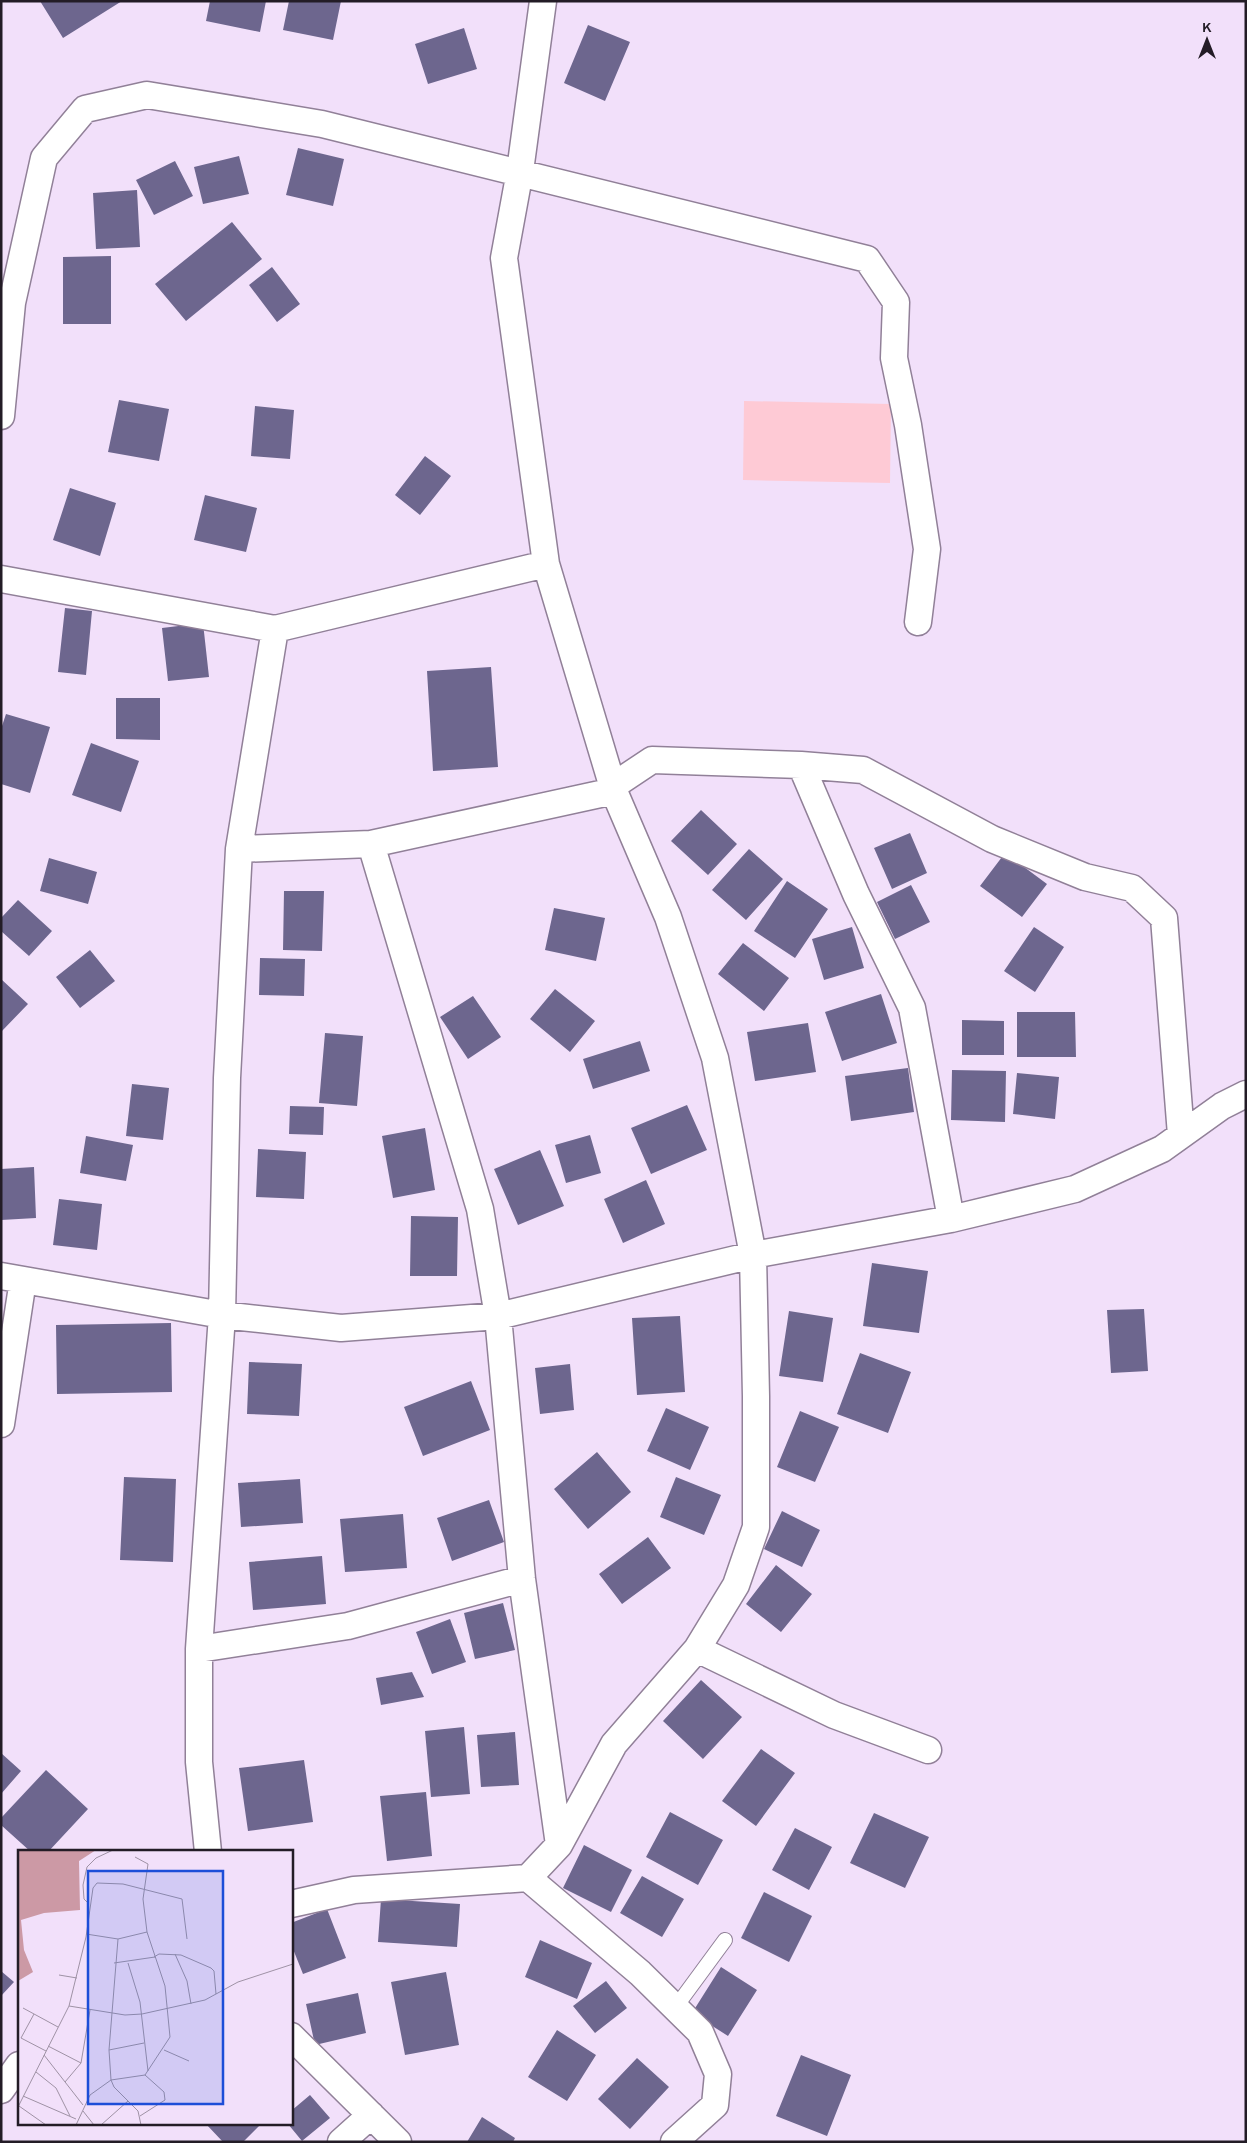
<svg xmlns="http://www.w3.org/2000/svg" width="1247" height="2143" viewBox="0 0 1247 2143" font-family="Overpass,sans-serif">
	<style>
		.green { fill: #fecad5 }
		.building { fill: #6d668e }
		.lines { fill: none; stroke-linecap: round; stroke-linejoin: round }
		.lane-casing { stroke: #918098; stroke-width: 16 }
		.street-casing { stroke: #918098; stroke-width: 29 }
		.lane { stroke: #fff; stroke-width: 14 }
		.street { stroke: #fff; stroke-width: 26 }
		.inset-road { fill: none; stroke: #9f92a5; stroke-width: 1 }
		.view { fill: #1d4ed8; fill-opacity: 0.15; stroke: #1d4ed8; stroke-width: 2.5 }
		.inset-edge { fill: none; stroke: #231c26; stroke-width: 2.5 }
	</style>
	<rect width="100%" height="100%" fill="#f2e0fa"/>
	<path class="green" d="M744 401 891 404 890 483 743 480Z"/>
	<path class="building" d="M40 1H122L63 38Z
		M210 1H266L260 32 206 21Z
		M289 1H341L333 40 283 30Z
		M588 25 630 42 605 101 564 83Z
		M464 28 477 69 428 84 415 44Z
		M298 148 344 159 333 206 286 195Z
		M239 156 249 194 203 204 194 167Z
		M175 161 193 196 154 215 136 180Z
		M137 190 140 247 96 249 93 193Z
		M232 222 262 259 186 321 155 284Z
		M111 256V324H63V257Z
		M272 267 300 304 277 322 249 285Z
		M119 400 169 409 159 461 108 452Z
		M255 406 294 410 290 459 251 456Z
		M425 456 451 476 420 515 395 495Z
		M70 488 116 503 100 556 53 540Z
		M205 495 257 508 246 552 194 540Z
		M65 608 92 611 86 675 58 672Z
		M203 623 209 677 168 681 162 628Z
		M491 667 498 767 433 771 427 671Z
		M116 698H160V740L116 739Z
		M6 714 50 727 30 793 1 784V729Z
		M91 743 139 761 121 812 72 795Z
		M701 810 737 844 708 875 671 841Z
		M910 833 927 873 892 889 874 848Z
		M749 849 783 879 746 920 712 890Z
		M1005 853 1047 884 1022 917 980 886Z
		M49 858 97 872 88 904 40 891Z
		M787 881 828 909 795 958 754 931Z
		M911 885 930 922 895 939 877 902Z
		M284 891H324L322 951 283 950Z
		M18 900 52 931 29 956 1 931V918Z
		M554 908 605 918 596 961 545 950Z
		M852 927 864 968 824 980 812 939Z
		M1034 927 1064 947 1035 992 1004 971Z
		M743 943 789 978 764 1011 718 974Z
		M90 950 115 981 80 1008 56 977Z
		M260 958 305 959 304 996 259 995Z
		M1 979 28 1004 1 1032Z
		M555 989 595 1021 570 1052 530 1019Z
		M881 994 897 1043 842 1061 825 1012Z
		M473 996 501 1037 468 1059 440 1017Z
		M1017 1012H1075L1076 1057H1017Z
		M962 1020 1004 1021V1055H962Z
		M808 1023 816 1072 755 1081 747 1032Z
		M325 1033 363 1036 357 1106 319 1103Z
		M640 1041 650 1071 593 1089 583 1059Z
		M908 1068 914 1112 851 1121 845 1076Z
		M952 1070 1006 1071 1005 1122 951 1120Z
		M1017 1073 1059 1077 1055 1119 1013 1114Z
		M132 1084 169 1088 163 1140 126 1136Z
		M687 1105 707 1150 651 1174 631 1128Z
		M290 1106 324 1107 323 1135 289 1134Z
		M425 1128 435 1190 393 1198 382 1136Z
		M590 1135 601 1173 566 1183 555 1145Z
		M86 1136 133 1145 126 1181 80 1173Z
		M258 1149 306 1152 304 1199 256 1197Z
		M540 1150 564 1206 518 1225 494 1169Z
		M34 1167 36 1218 1 1220V1169Z
		M646 1180 665 1224 623 1243 604 1199Z
		M59 1199 102 1204 97 1250 53 1245Z
		M411 1216 458 1217 457 1276H410Z
		M872 1263 928 1271 919 1333 863 1326Z
		M1144 1309 1148 1371 1111 1373 1107 1310Z
		M789 1311 833 1318 823 1382 779 1376Z
		M680 1316 685 1392 637 1395 632 1318Z
		M171 1323 172 1392 57 1394 56 1325Z
		M860 1353 911 1372 888 1433 837 1414Z
		M249 1362 302 1364 299 1416 247 1414Z
		M570 1364 574 1410 540 1414 535 1368Z
		M471 1381 490 1430 423 1456 404 1407Z
		M666 1408 709 1427 690 1470 647 1451Z
		M800 1411 839 1427 815 1482 777 1467Z
		M597 1452 631 1492 588 1529 554 1489Z
		M124 1477 176 1479 173 1562 120 1560Z
		M676 1477 721 1495 704 1535 660 1517Z
		M300 1479 303 1523 241 1527 238 1483Z
		M489 1500 504 1542 452 1561 437 1518Z
		M782 1511 820 1530 802 1567 764 1549Z
		M403 1514 407 1568 345 1572 340 1519Z
		M648 1537 671 1568 622 1604 599 1574Z
		M322 1556 326 1604 253 1610 249 1562Z
		M776 1565 812 1594 781 1632 746 1604Z
		M503 1603 515 1650 475 1659 464 1613Z
		M450 1619 466 1662 432 1674 416 1632Z
		M412 1672 424 1697 381 1705 376 1678Z
		M701 1680 742 1717 703 1759 663 1721Z
		M464 1727 470 1794 431 1797 425 1731Z
		M515 1732 519 1785 481 1787 477 1735Z
		M761 1749 795 1773 756 1826 722 1801Z
		M1 1753 21 1771 1 1794Z
		M304 1760 313 1822 248 1831 239 1768Z
		M46 1770 88 1809 48 1852H31L1 1825V1818Z
		M426 1792 432 1856 387 1861 380 1796Z
		M670 1812 723 1840 698 1885 646 1857Z
		M874 1813 929 1837 905 1888 850 1863Z
		M795 1828 832 1847 809 1890 772 1870Z
		M584 1845 632 1870 611 1912 563 1888Z
		M642 1876 684 1899 662 1937 620 1913Z
		M764 1892 812 1916 789 1962 741 1938Z
		M381 1899 460 1904 457 1947 378 1942Z
		M327 1909 346 1958 303 1974 291 1944V1923Z
		M540 1940 592 1963 577 1999 525 1977Z
		M721 1967 757 1990 728 2036 692 2013Z
		M1 1971 14 1982 1 1996Z
		M446 1972 459 2045 405 2055 391 1982Z
		M606 1981 627 2008 595 2033 573 2006Z
		M358 1993 366 2033 315 2045 306 2004Z
		M557 2030 596 2055 567 2101 528 2077Z
		M801 2055 851 2075 827 2136 776 2116Z
		M637 2058 669 2087 630 2129 598 2099Z
		M310 2095 330 2118 302 2141 288 2124H291V2111Z
		M482 2117 515 2138 513 2142H467Z
		M206 2124H261L243 2142H223Z"/>
	<g class="lines">
		<defs>
			<path id="lane" d="M675 2008 725 1940"/>
			<path id="street" d="M1 416 12 303 44 158 85 109 147 95 322 124 867 259 896 302 894 358 908 425 927 549 918 622
				M1 579 275 629 546 564
				M801 765 856 894 912 1008 951 1219
				M613 786 652 760 801 765 863 770 992 839 1085 877 1132 888 1164 918 1181 1135
				M371 844 480 1209 498 1316 522 1579 559 1845
				M239 849 371 844 614 791
				M1 1276 222 1315 341 1328 498 1316 753 1255 951 1219 1075 1189 1162 1149 1222 1106 1246 1094
				M1 1424 23 1280
				M199 1649 348 1626 522 1579
				M697 1649 834 1715 928 1750
				M208 1852 199 1762V1649L222 1315 227 1078 239 849 275 629
				M528 1878 640 1973 700 2032 718 2074 715 2105 674 2142
				M291 1904 354 1890 528 1878 559 1845 614 1744 697 1649 736 1585 756 1527V1396L753 1255 715 1058 668 917 614 791 546 564 504 258 520 171 543 1
				M291 2036 398 2142
				M1 2090 19 2065
				M341 2142 371 2115"/>
		</defs>
		<use href="#lane" class="lane-casing"/>
		<use href="#street" class="street-casing"/>
		<use href="#lane" class="lane"/>
		<use href="#street" class="street"/>
	</g>
	<g transform="translate(18 1850)">
		<rect width="275" height="275" fill="#f2e0fa"/>
		<path d="M0 0H78L61 11 62 60 26 63 3 70 6 100 15 122 0 131Z" fill="#cc99a5"/>
		<path class="inset-road" d="M71 54 66 49 65 35 69 17 78 8 95 0M68 84 100 89 129 82M100 89 91 200 93 230 96 237 120 261 123 275M157 104 169 131 173 154M136 107 141 104 163 105 193 118 196 121 198 144M96 113 137 107M110 113 122 152 130 221M41 125 59 128M51 156 107 165 124 164 187 150 220 132 275 114M5 158 40 177M16 164 3 188 28 201M30 196 63 213M91 200 126 193M146 200 171 211M26 205 65 255M18 222 38 238 52 266M47 232 63 213 72 160M5 246 58 269M1 256 28 275M0 257 51 156 68 87 75 38 79 33 105 34 164 49 169 89M65 261 76 275M122 266 147 250 146 242 127 225M58 275 72 245 93 230 127 225 152 187 147 136 129 82 125 49 130 14 117 7M83 275 110 251"/>
		<path class="view" d="M70 21H205V254H70Z"/>
		<rect width="275" height="275" class="inset-edge"/>
	</g>
	<rect width="1247" height="2143" fill="none" stroke="#231c26" stroke-width="5"/>
	<g transform="translate(1207 40)" stroke="#f2e0fa" stroke-width="4" paint-order="stroke">
	<path d="M0-4L9 19L0 12L-9 19Z" fill="#231c26"/>
	<text y="-8" font-size="14" font-weight="bold" text-anchor="middle" fill="#231c26">K</text>
	</g>
</svg>
